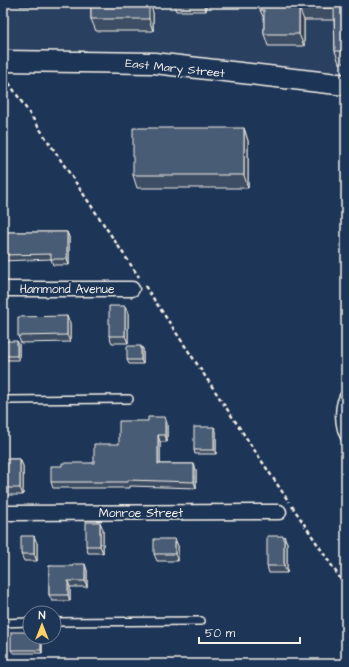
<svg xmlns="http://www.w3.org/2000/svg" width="349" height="667" viewBox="0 0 349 667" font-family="'Architects Daughter',sans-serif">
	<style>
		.built { fill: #2a4060 }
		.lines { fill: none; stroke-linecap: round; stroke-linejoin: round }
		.service-casing { stroke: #f4f1e8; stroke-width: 10 }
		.minor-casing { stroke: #f4f1e8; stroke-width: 17 }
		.secondary-casing { stroke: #f4f1e8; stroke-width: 23 }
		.path { stroke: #f4f1e8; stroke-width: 2.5; stroke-dasharray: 4 3; stroke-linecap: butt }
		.service { stroke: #1d3557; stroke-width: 7 }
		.minor { stroke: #1d3557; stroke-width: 14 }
		.secondary { stroke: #1d3557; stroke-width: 20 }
		.wall { fill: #3e4e64; stroke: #f4f1e8 }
		.shaded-wall { fill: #324051; stroke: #f4f1e8 }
		.building { fill: #485b74; stroke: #f4f1e8 }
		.labels { text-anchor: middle; stroke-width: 3.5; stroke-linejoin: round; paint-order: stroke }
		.street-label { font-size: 12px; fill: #f4f1e8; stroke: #1d3557 }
	</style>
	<rect width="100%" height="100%" fill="#1d3557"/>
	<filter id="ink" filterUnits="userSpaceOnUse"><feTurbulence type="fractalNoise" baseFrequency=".025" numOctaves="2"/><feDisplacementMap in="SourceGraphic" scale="8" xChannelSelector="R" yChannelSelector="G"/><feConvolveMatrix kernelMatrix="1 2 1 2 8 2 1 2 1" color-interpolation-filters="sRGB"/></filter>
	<g filter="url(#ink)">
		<path class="built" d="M3 3H346V85L3 61Z"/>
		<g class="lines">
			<defs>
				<path id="service" d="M346 392C337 404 338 427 346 440
					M3 400 129 399
					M54 622 201 621
					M3 623 30 622"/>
				<path id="minor" d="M3 289H132
					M3 513 279 512"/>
				<path id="secondary" d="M3 61 154 63 346 85"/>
			</defs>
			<use href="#service" class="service-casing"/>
			<use href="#minor" class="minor-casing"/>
			<use href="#secondary" class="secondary-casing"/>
			<path class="path" d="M5 77 139 277
				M145 286 289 502
				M292 506 346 587"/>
			<use href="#service" class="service"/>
			<use href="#minor" class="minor"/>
			<use href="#secondary" class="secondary"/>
		</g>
		<path class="wall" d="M19 3H70V6H20Z
			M91 3H150L153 13V31H96L91 19Z
			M173 3H206V11H176Z
			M346 3V63H339L335 51 334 20H304V46H268L264 34V19L260 10Z
			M244 128 248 141V188H137L133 175Z
			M3 232H67L69 237V265H53L51 259 3 261Z
			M125 306 128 313V343H112L109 336Z
			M67 316 70 323V342L21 343 18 336Z
			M3 341 19 344V360H3Z
			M141 346 143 349V364H129L127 360Z
			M167 423V442H160V464H194L196 470V488L130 486V488H53L51 482 62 466 94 463 119 444Z
			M214 427 216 431V454H195L194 450Z
			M3 459H20L23 466V495H3Z
			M103 529V553H88L86 546Z
			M284 536 287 543V573H269L267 566Z
			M175 539 178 546V561H157L154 554Z
			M37 543V561H24L21 554Z
			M49 566 87 570V587H70V601H52L49 595Z
			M42 637V653H13L11 650Z"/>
		<path class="shaded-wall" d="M145 3H150L153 13V31L149 19Z
			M203 3H206V11Z
			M299 8 304 20V46L299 34Z
			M244 128 248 141V188L244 175Z
			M67 232 69 237V265L67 259Z
			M125 306 128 313V343L125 336Z
			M67 316 70 323V342L67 335Z
			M17 341 19 344V360L17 356Z
			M141 346 143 349V364L141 360Z
			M165 417 167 423V442L165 435Z
			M214 427 216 431V454L214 450Z
			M158 435 160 442V470L158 464Z
			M20 459 23 466V495L20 488Z
			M194 464 196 470V488L194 482Z
			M100 522 103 529V553L100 546Z
			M34 536 37 543V561L34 554Z
			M284 536 287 543V573L284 566Z
			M175 539 178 546V561L175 554Z
			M85 564 87 570V587L85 581Z
			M68 581 70 587V601L68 595Z
			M41 637H42V653L41 650Z"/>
		<path class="building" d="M91 3H149V19H91Z
			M260 3H346V51H335L334 8H299V34H264V10H260Z
			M133 128H244V175H133Z
			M3 232H67V259H51V254L3 255Z
			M109 306H125V336H109Z
			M67 316V335L18 336V317Z
			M3 341H17V356H3Z
			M127 346H141V360H127Z
			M148 417H165V435H158V464H194V482L128 480V482H51V466H62V463H94V444H119V421H148Z
			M194 427H214V450H194Z
			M3 459H20V488H3Z
			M86 522H100V546H86Z
			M21 536H34V554H21Z
			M267 536H284V566H267Z
			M154 539H175V554H154Z
			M73 564H85V581H68V595H49V566H73Z
			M11 632H30V637H41V650H11Z"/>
	</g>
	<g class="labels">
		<g class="street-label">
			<text transform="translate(175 68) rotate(6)" y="4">East Mary Street</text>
			<text x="67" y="293">Hammond Avenue</text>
			<text x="141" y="517">Monroe Street</text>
		</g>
	</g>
	<rect width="349" height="667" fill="none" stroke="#1d3557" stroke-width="16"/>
	<rect x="8" y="8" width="333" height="651" fill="none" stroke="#f4f1e8" stroke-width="1.5" filter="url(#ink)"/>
	<g transform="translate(42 625)"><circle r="19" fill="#1d3557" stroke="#738091"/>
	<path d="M0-3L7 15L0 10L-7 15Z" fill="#ffd166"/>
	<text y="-6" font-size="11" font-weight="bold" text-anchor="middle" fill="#f4f1e8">N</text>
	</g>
	<path d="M199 637v6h101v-6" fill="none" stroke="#f4f1e8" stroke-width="2"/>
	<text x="205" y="637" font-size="12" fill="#f4f1e8" stroke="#1d3557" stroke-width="3" paint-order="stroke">50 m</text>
</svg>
